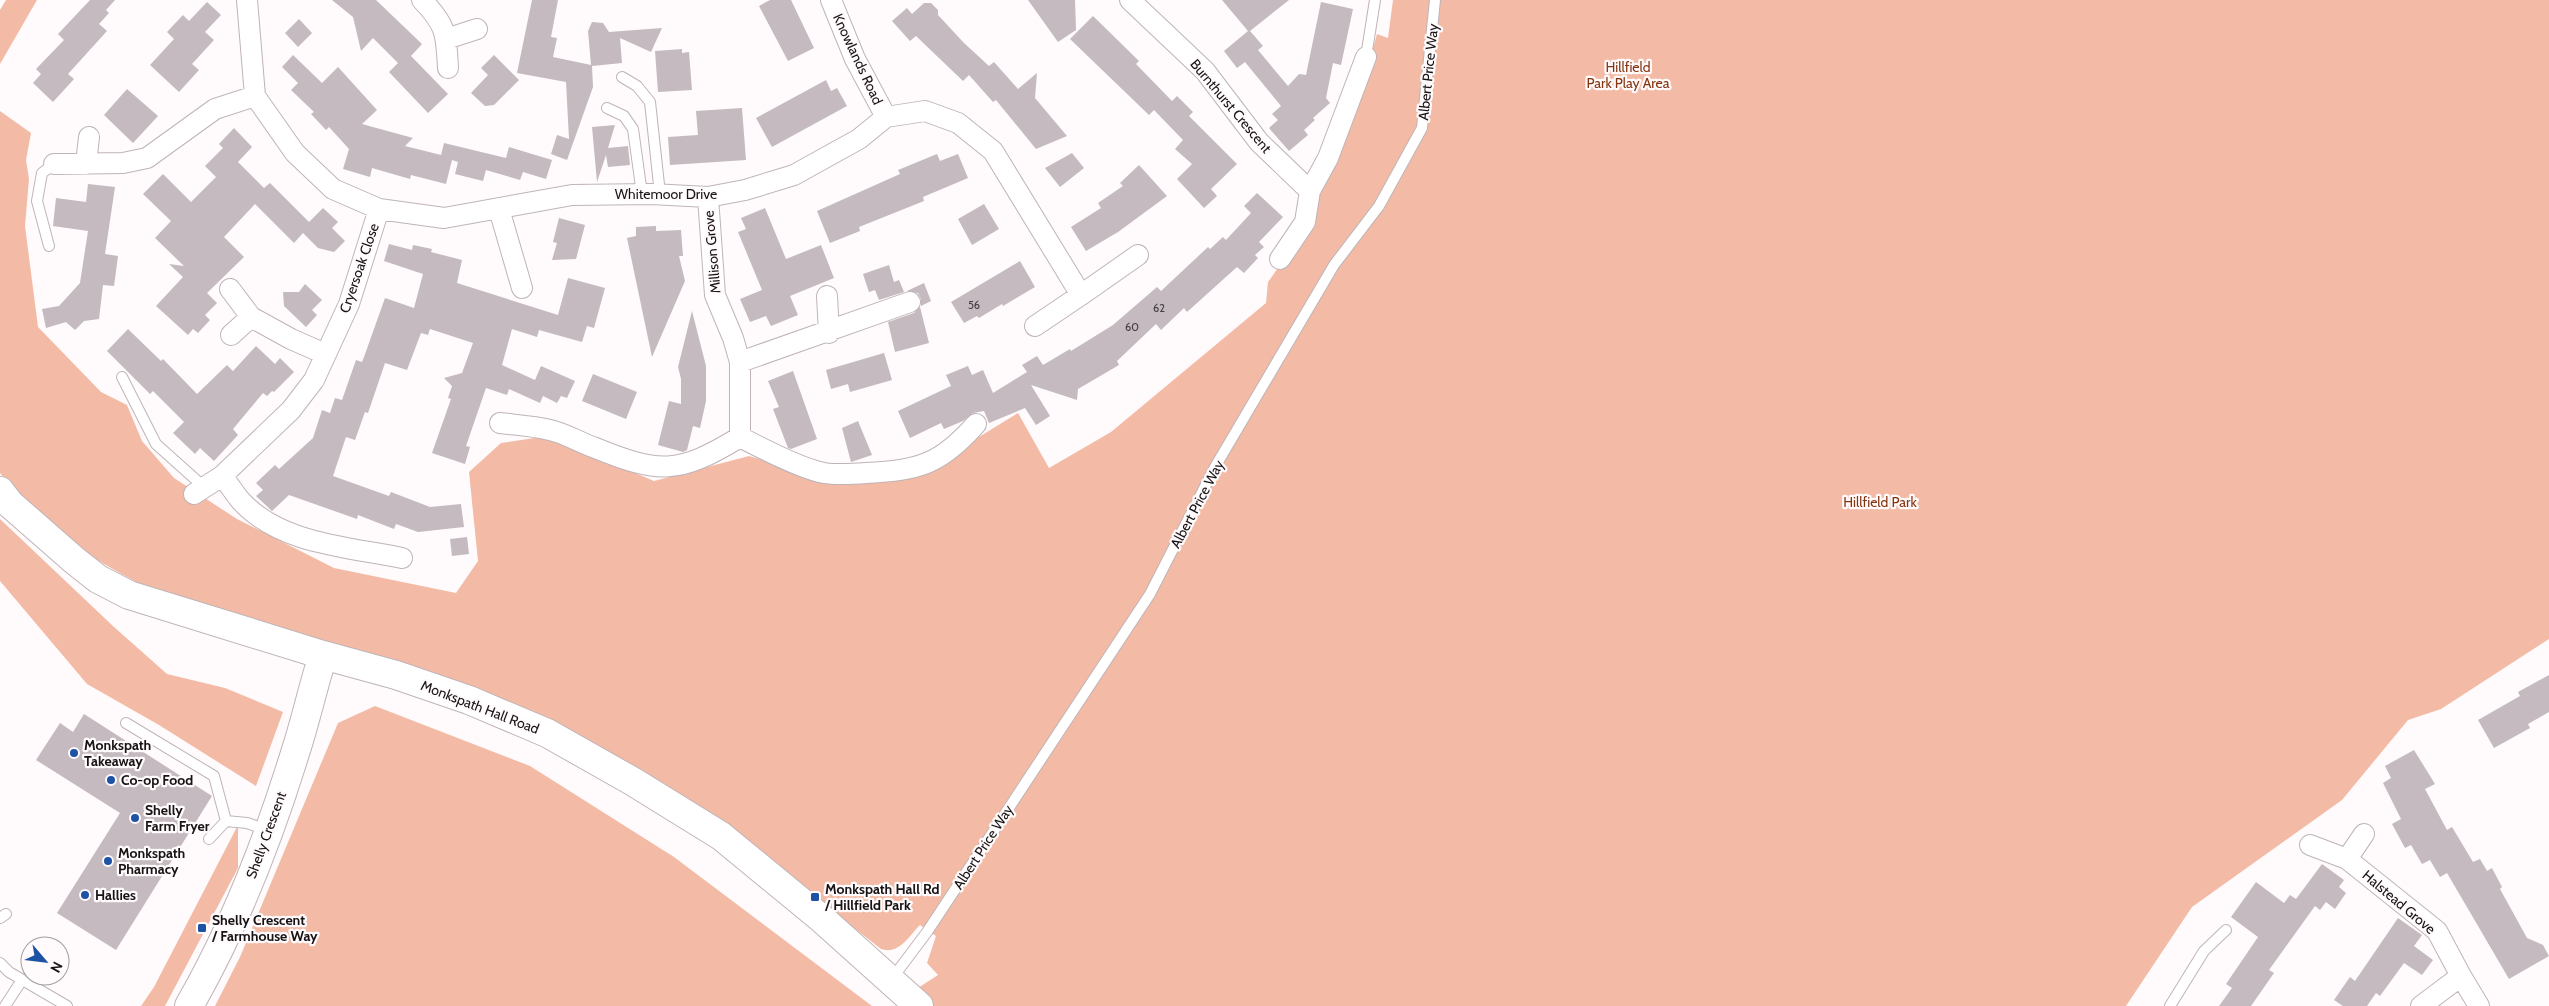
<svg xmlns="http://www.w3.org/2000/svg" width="2549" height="1006" viewBox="0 0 2549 1006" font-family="Cabin,sans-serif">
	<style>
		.green { fill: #f3bba6 }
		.building { fill: #c4bac0 }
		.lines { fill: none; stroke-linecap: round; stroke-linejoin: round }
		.lane-casing { stroke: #bfb4b7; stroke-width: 12 }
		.street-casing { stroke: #bfb4b7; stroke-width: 22 }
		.secondary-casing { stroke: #bfb4b7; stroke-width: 30 }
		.lane { stroke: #fff; stroke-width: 10 }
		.street { stroke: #fff; stroke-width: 20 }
		.secondary { stroke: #fff; stroke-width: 28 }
		.poi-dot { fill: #1c53a5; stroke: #fffafb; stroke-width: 2 }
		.labels { text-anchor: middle; stroke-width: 4.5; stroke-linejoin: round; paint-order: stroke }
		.number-label { font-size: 11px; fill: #433e40 }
		.street-label { font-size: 14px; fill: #181415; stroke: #fffafb }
		.park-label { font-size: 14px; fill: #853510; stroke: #fffafb }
		.poi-label { font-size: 14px; font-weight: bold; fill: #181415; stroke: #fffafb; text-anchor: start }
	</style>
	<rect width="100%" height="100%" fill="#fffafb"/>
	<path class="green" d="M6 0H37L0 64V10Z
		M1393 0H2549V639L2441 709 2408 720 2342 800 2192 907 2126 1006H931L918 988 938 975 927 963 936 936 920 925C909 936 899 955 881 949L730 831 662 785 158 593C96 562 43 530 0 473V111L31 133 26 160 29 179 25 226 38 327 101 392 127 405 142 441 174 478 237 519 334 568 456 593 478 561 469 472 501 443 548 436 654 481 749 456 837 482 922 472 1018 413 1049 468 1111 432 1266 303 1268 282 1311 222 1318 194 1359 99 1377 34 1388 38Z
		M0 519 114 627 167 674 225 688 283 712 256 786 159 725 87 684 0 581Z
		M375 706 530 766 674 857 872 1006H215L240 957 338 723Z
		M238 825V868L165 1006H141L154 987Z"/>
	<path class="building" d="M90 0H115L106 10 109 13 99 24 107 31 68 74 74 79 53 102 33 83 41 74 36 69 64 40 58 34Z
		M332 0H376L422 44 411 56 448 94 428 113 389 72 398 63 373 38 361 51 353 17Z
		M532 0H558L551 37 557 38 553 57 591 65 588 31 592 22 603 23 609 32 662 28 651 52 620 38 622 63 592 66 593 87 567 160 551 154 557 135 569 139 566 82 517 73Z
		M770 0H791L814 48 788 61 759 6Z
		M1028 0H1075L1076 30 1058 42Z
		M1222 0H1289L1250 31 1263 46 1258 50 1288 86 1299 74 1306 75 1321 2 1353 9 1341 65 1333 63 1326 98 1330 103 1313 118 1315 120 1304 130 1308 135 1289 151 1269 128 1278 120 1272 114 1281 106 1245 62 1237 68 1224 51 1248 31Z
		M207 2 221 15 205 32 214 40 192 64 199 70 179 92 150 65 174 39 167 32 183 15 189 21Z
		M924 3H931L938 10V15L964 43 989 66 994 62 1018 89 1037 73 1035 98 1067 136 1036 149 996 100 993 102 969 75 963 81 916 36 910 41 892 21 907 8 912 14Z
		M1093 16 1139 61 1136 64 1172 101 1177 96 1193 112 1189 116 1237 164 1211 189 1217 196 1204 208 1177 179 1192 164 1175 149 1183 140 1154 110 1149 115 1070 39Z
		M299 19 312 33 298 47 285 33Z
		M682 49V53L689 52 692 90 658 92 655 51Z
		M293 55 322 83 338 67 377 110 362 124 413 138 405 146 441 155 444 143 506 158 509 147 552 160 546 179 523 172 520 180 486 170 483 181 455 174 458 162 452 160 446 184 411 175 410 179 372 168 370 177 343 169 349 149 329 127 326 130 311 114 314 112 291 90 298 83 282 67Z
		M494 55 519 80 494 105 485 106 471 93 488 75 481 68Z
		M826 80 831 91 837 88 847 106 772 147 756 118Z
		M127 89 158 116 133 143 104 115Z
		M742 108 746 160 670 165 668 137 698 135 696 111Z
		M615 125 608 148 628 146 630 165 608 167 606 155 597 182 592 127Z
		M234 128 252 147 238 162 264 188 270 183 309 222 323 208 338 222 332 228 345 241 334 252 318 248 303 233 294 243 255 204 224 237 244 257 207 293 217 303 205 315 210 320 198 333 193 329 188 335 156 306 183 277 169 264 184 266 155 238 171 221 143 194 163 174 191 202 216 177 205 166 223 148 219 144Z
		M1072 153 1084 168 1060 187 1045 168Z
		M937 154 940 161 958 154 968 178 923 197 924 201 859 227 860 231 830 243 817 211 900 174 898 170Z
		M1139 165 1167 196 1118 232 1086 251 1071 227 1101 208 1098 203 1123 186 1120 183Z
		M88 184 115 187 105 254 118 256 114 286 103 285 99 319 84 321 75 330 66 322 46 328 42 309 59 306 80 283 88 231 53 226 56 198 86 202Z
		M1257 193 1283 217 1259 242 1264 247 1255 255 1258 258 1244 273 1237 267 1187 312 1184 308 1161 330 1156 324 1117 361 1119 365 1078 389 1077 400 1031 385 1050 416 1036 425 1025 408 989 423 984 411 973 413 963 421 944 429 941 423 910 438 898 411 951 386 946 375 968 366 972 375 983 370 993 393 1027 372 1022 365 1037 356 1043 365 1070 349 1071 351 1113 325 1157 287 1161 291 1208 247 1210 249 1223 237 1226 240 1251 213 1244 206Z
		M984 204 999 229 972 245 958 219Z
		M765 208 786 259 821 245 834 278 790 296 798 315 771 326 766 316 750 322 740 299 762 290 738 232 746 229 741 218Z
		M559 218 585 225 576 259 552 260 557 243 553 242Z
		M656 226V231L681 230 683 256H679L685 281 652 357 627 238 636 236V227Z
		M389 244 412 250 413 245 432 249 431 252 462 260 457 283 558 315 568 278 605 288 594 328 587 326 582 342 539 330 537 337 512 329 502 365 535 380 541 366 575 381 567 398 561 396 557 403 543 396 540 403 509 389 507 395 486 388 466 446 470 447 465 464 432 453 451 399 448 398 452 386 444 378 462 373 473 343 430 329 428 335 421 333 407 370 385 363 368 413 365 412 355 440 346 437 333 476 389 496 391 492 430 507 461 504 464 527 418 532 396 524 394 529 358 515 357 519 289 495 272 511 256 496 263 490 256 483 275 465 279 469 313 438 322 410 330 413 335 398 342 400 356 360 362 362 364 357 385 298 414 308 423 274 384 261Z
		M1020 261 1035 287 1003 306 1002 304 979 318 977 316 964 323 951 302Z
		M889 265 894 282 899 280 904 292 879 300 875 290 869 292 863 274Z
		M924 283 931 301 921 306V299L918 293 907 291Z
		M305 284 322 300 312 310 317 315 306 327 284 306 283 292H299Z
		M920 307 929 343 895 352 888 322 914 313Z
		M692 311 706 366V401L700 428 693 426 687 450 683 452 658 445 669 401 681 404V379L678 367Z
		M128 329 161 361 163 359 197 394 227 365 233 371 256 346 275 364 280 358 294 372 274 392 272 391 267 396 263 393 233 429 238 435 214 461 200 448 195 454 173 433 184 422 153 391 150 394 107 351Z
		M884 353 892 380 850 392 848 384 831 389 826 370Z
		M793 371 817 439 791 449 788 448 773 409 779 407 768 381Z
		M593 374 637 392 626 419 582 401Z
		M858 421 872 455 851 462 842 428Z
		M467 537 469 554 452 556 450 539Z
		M2549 675V712L2528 724 2530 728 2494 748 2478 720 2520 696 2518 692Z
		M84 714 212 796 116 950 57 913 120 813 36 760 60 723 73 732Z
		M2414 750 2435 784 2425 789 2447 830 2452 827 2473 862 2480 859 2487 871 2492 868 2502 887 2500 889 2527 938 2543 945 2549 956 2509 979 2447 873 2440 877 2430 860 2422 864 2411 845 2405 848 2392 824 2401 819 2383 783 2391 778 2385 766Z
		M2322 864 2344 880 2339 887 2346 893 2335 909 2326 902 2320 910 2315 906 2269 970 2274 973 2251 1006H2219L2232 988 2226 984 2258 937 2231 917 2256 882 2284 903 2290 895 2296 899Z
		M2398 918 2422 935 2414 946 2433 960 2422 975 2404 963 2380 996 2376 993 2367 1006H2343L2334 1000 2350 977 2355 981Z"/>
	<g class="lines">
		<defs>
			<path id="lane" d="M1366 57 1375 0
				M622 77 637 86 650 102 660 194
				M607 108 624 116 633 129 642 194
				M49 246 37 201 42 173 54 164
				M122 377 156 444 204 487
				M126 723 214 776 226 821
				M209 839 226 821 247 823 267 830
				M0 918 6 914
				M0 963 9 972 67 1006
				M891 980 927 932 1150 594 1215 467 1334 265 1379 206 1422 128 1435 0
				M5 1006 22 980
				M2170 1006 2204 951 2226 930"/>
			<path id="street" d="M247 0 255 96 295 153 333 189 379 209 444 218 572 195 651 194 708 197 745 190 794 175 859 139 886 117 925 111 958 123 993 151 1081 295 1138 255
				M422 0C447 26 446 34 448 68
				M831 0 855 59 886 117
				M1130 0 1205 71 1259 142 1310 191 1328 158 1366 57
				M446 39 477 29
				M54 164 123 163 147 158 215 109 255 96
				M86 164 89 137
				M499 209 522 288
				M1280 259 1305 222 1310 191
				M230 289 251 317
				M827 296 829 333
				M1035 326 1081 295
				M231 335 251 317 291 339 325 354
				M740 362 910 302
				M500 423C517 425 534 426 550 430 564 433 579 442 593 447 659 474 678 475 740 437V362L733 338 715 295 708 197
				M740 437C761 448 801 469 824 473 837 475 853 474 866 473 919 470 940 465 976 424
				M222 476C229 484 234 493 241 501 280 544 349 547 402 558
				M194 494 222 476 291 410 314 380 349 304 379 209
				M2310 845 2347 859 2437 931 2461 976 2421 1006
				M2347 859 2364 834
				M2461 976 2479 1006"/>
			<path id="secondary" d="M0 491 10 504 74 560 98 579 129 595 323 655 396 675 469 700 547 733 632 781 721 836 822 919 919 1006
				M189 1006C235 926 269 838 296 750 306 719 313 687 323 655"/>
		</defs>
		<use href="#lane" class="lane-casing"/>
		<use href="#street" class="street-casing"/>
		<use href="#secondary" class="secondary-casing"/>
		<use href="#lane" class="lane"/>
		<use href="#street" class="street"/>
		<use href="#secondary" class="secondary"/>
	</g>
	<g class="poi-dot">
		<circle cx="74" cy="753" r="5"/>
		<circle cx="111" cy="780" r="5"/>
		<circle cx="135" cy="818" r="5"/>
		<circle cx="108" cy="861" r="5"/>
		<circle cx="85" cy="895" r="5"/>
		<rect x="810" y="892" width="10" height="10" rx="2.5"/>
		<rect x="197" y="923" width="10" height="10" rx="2.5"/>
	</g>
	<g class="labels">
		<g class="number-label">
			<text x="974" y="309">56</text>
			<text x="1159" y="312">62</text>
			<text x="1132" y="331">60</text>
		</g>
		<g class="street-label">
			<text transform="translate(858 59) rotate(65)" y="5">Knowlands Road</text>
			<text transform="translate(1428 72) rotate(-84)" y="5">Albert Price Way</text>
			<text transform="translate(1231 106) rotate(50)" y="5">Burnthurst Crescent</text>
			<text x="666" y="199">Whitemoor Drive</text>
			<text transform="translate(712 252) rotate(-95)" y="5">Millison Grove</text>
			<text transform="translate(359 268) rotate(-71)" y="5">Cryersoak Close</text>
			<text transform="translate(1197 504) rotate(-62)" y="5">Albert Price Way</text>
			<text transform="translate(480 707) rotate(21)" y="5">Monkspath Hall Road</text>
			<text transform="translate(266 835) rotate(-70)" y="5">Shelly Crescent</text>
			<text transform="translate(983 847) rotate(-57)" y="5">Albert Price Way</text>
			<text transform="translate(2399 902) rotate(40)" y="5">Halstead Grove</text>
		</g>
		<g class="park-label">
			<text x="1628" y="72">Hillfield<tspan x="1628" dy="16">Park Play Area</tspan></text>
			<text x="1880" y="507">Hillfield Park</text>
		</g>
		<g class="poi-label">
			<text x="84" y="750">Monkspath<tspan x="84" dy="16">Takeaway</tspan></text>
			<text x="121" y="785">Co-op Food</text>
			<text x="145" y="815">Shelly<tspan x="145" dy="16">Farm Fryer</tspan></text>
			<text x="118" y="858">Monkspath<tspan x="118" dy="16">Pharmacy</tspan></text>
			<text x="825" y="894">Monkspath Hall Rd<tspan x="825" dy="16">/ Hillfield Park</tspan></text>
			<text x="95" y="900">Hallies</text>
			<text x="212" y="925">Shelly Crescent<tspan x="212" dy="16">/ Farmhouse Way</tspan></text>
		</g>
	</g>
	<g transform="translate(45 961) rotate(118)"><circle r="24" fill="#fffafb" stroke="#a39e9f"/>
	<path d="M0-4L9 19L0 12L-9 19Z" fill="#1c53a5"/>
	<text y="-8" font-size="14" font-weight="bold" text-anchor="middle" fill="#181415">N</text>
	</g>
</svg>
